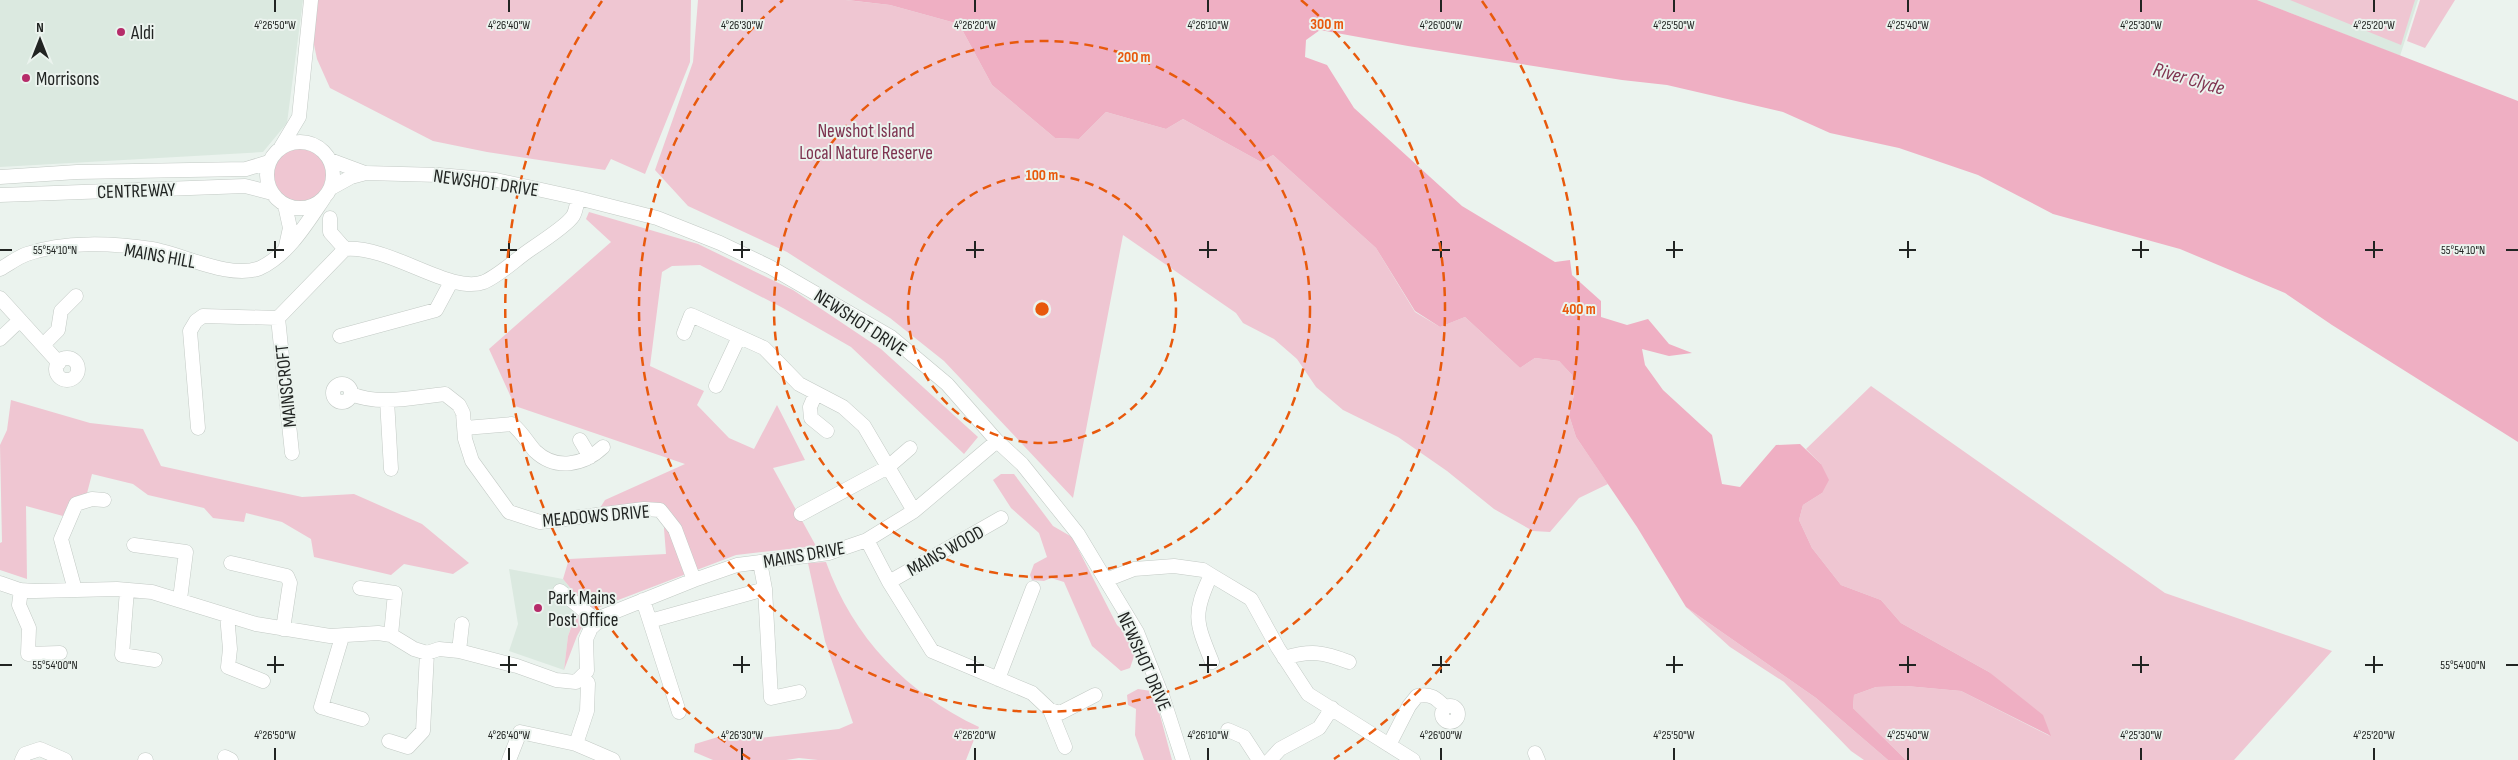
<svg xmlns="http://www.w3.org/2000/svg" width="2518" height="760" viewBox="0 0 2518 760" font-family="'Sofia Sans Condensed',sans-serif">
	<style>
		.built { fill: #dbe9e0 }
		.green { fill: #efc6d2 }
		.water { fill: #efafc3 }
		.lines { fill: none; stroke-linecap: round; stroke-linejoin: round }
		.minor-casing { stroke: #c3cac5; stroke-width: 15 }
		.minor { stroke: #fff; stroke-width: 14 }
		.ticks { fill: none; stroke: #212422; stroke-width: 2 }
		.ring { fill: none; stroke: #e8590c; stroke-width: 2.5; stroke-dasharray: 9 6 }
		.poi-dot { fill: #b62c6a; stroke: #ebf3ee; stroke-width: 2 }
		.labels { text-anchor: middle; stroke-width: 4; stroke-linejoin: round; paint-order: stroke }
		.poi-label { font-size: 19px; fill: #212422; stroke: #ebf3ee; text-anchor: start }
		.park-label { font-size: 19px; fill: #7d324f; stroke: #ebf3ee }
		.street-label { font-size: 19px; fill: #212422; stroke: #ebf3ee }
		.water-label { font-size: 20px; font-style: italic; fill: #803451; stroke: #ebf3ee }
		.ticks-label { font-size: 12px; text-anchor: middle; fill: #212422; stroke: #ebf3ee; stroke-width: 4; stroke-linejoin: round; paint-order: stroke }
		.centre { fill: #e8590c; stroke: #ebf3ee; stroke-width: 2.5 }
		.ring-label { font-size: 15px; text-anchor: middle; font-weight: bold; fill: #e8590c; stroke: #ebf3ee; stroke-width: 4; stroke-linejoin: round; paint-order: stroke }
	</style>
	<rect width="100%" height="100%" fill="#ebf3ee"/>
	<path class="built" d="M0 0H303L287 123 263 152 0 167Z
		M2257 0H2418L2400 56Z
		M509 569 563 579 581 601 568 636 564 670 509 651 518 624Z"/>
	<path class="green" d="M318 0H691L690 62 645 174 611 159 605 170 487 152 433 141 330 88 317 59 313 40Z
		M698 0H846L890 5 959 24 992 85 1055 138 1079 139 1106 112 1166 129 1183 119 1261 162 1273 155 1376 248 1415 312 1440 327 1465 317 1520 368 1535 358 1559 361 1572 375 1574 395 1569 415 1576 437 1608 484 1579 498 1550 532 1533 531 1494 509 1447 471 1398 437 1343 410 1316 387 1297 359 1274 339 1243 323 1236 313 1123 235 1073 498 944 361 890 318 787 252 688 206 655 170 693 62Z
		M2290 0H2415L2401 45Z
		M2420 0H2455L2425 48 2407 41Z
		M273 175a27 27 0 1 1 54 0a27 27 0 1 1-54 0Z
		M589 212 698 244 793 290 881 349 978 437 964 454 851 347 783 308 700 265 672 266 662 272 650 366 704 391 697 405 729 438 754 449 777 405 805 460 773 468 816 546 736 555 592 610 577 636 564 670 568 636 581 601 563 579 569 559 666 554 662 503 600 508 605 500 685 464 515 406 489 349 611 242 586 219Z
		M1871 386 2165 593 2332 651 2234 760H1906L1853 708 1854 695 1876 687 1906 686 1961 691 2050 736 1989 672 1901 623 1881 600 1841 585 1812 548 1799 520 1803 505 1822 493 1821 464 1806 449Z
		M11 400 90 423 143 429 161 466 302 497 354 494 422 524 469 563 453 574 404 564 391 575 314 557 311 539 282 522 246 513 244 522 213 518 204 508 148 495 133 484 92 474 86 497 68 504 63 516 26 506 27 579 0 570V543L2 542 0 445 7 430Z
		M1001 474H1014L1053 526 1072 537 1117 625 1138 645 1130 668 1121 671 1092 646 1064 582 1051 578 1044 581 1032 580 1030 575 1034 564 1047 557 1039 533 1011 508 993 480Z
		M826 562C853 638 907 693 979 727L966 760H818L799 758 786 760H713L694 752 695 744 731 733 760 738 839 729 853 723 825 641 808 563Z
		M1686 607 1816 698 1888 760H1864L1851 751 1784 682 1730 647Z
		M1138 689 1151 691 1156 700 1172 760H1144L1135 735 1136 709 1128 705 1127 695Z"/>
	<path class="water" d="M847 0H2257L2518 101V442L2332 325 2285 293 2180 249 2053 214 1978 175 1899 148 1830 133 1783 112 1667 85 1622 80 1408 46 1320 30 1306 40 1305 57 1327 65 1354 108 1462 206 1555 262 1570 260 1572 275 1601 301V317L1627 325 1648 319 1669 344 1692 353 1669 356 1642 349 1645 365 1663 390 1712 435 1722 484 1740 487 1776 445 1800 444 1821 464 1829 480 1822 493 1803 505 1799 520 1812 548 1841 585 1881 600 1901 623 1989 672 2043 715 2051 736 1961 691 1906 686 1876 687 1854 695 1853 708 1906 760H1888L1816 698 1686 607 1637 527 1576 437 1569 415 1574 395 1572 375 1559 361 1535 358 1520 368 1465 317 1440 327 1415 311 1376 248 1273 155 1261 162 1183 119 1166 129 1106 112 1079 139 1055 138 992 85 959 24 890 5Z"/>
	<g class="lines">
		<defs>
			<path id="minor" d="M267 175a33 33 0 1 1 66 0a33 33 0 1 1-66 0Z
				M281 147 299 117 311 0
				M330 160 365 173
				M0 177 77 172 246 169 269 162
				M331 188 351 177 366 173 439 175 496 180 578 198 657 218 720 243 770 267 891 337 947 384 997 441 1022 464 1078 534 1137 632 1163 698 1183 760
				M0 195 245 186 272 193
				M285 205 290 228 286 246
				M330 218V232L345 249
				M0 269C9 264 18 257 27 254 64 241 113 243 152 249 182 254 231 280 260 268 288 255 307 223 324 198
				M0 298 59 363
				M278 318 292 453
				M684 333 691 315 764 348 799 384 843 407 864 426 914 511
				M340 336 436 310 451 282
				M0 339 20 320
				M43 345 58 330 61 311 76 296
				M56 369a11 11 0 1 1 22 0a11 11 0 1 1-22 0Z
				M333 393a9 9 0 1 1 18 0a9 9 0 1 1-18 0Z
				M716 386 739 337
				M816 393 810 407 811 418 827 431
				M351 394C381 406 414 397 445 394L459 405 463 413 465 439 472 461 509 512 540 522 644 509 660 510 675 529 694 580
				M387 400 391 469
				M198 428 190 331 196 321 203 316 278 318 345 249C391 245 450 295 484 282 500 275 516 259 531 249 540 243 568 224 573 216 576 211 577 203 578 198
				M465 428 512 424C522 432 527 442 535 451 556 471 584 465 603 447
				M580 440 590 457
				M801 514 888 467 910 448
				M867 540 889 582 932 651 1032 693 1050 710 1060 713 1095 695
				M134 545 186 552 180 599
				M760 562 765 589
				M231 563 287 576 290 583 283 629
				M1211 575C1192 615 1196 622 1212 662
				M1106 580 1134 569 1174 566 1203 570 1211 575 1251 599 1278 648 1308 694 1413 760
				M889 582 1001 518
				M0 583 20 590 35 591 117 589 152 592 256 624 330 636 378 633 391 635 414 649 427 653 439 649 459 651 517 666 556 680 576 682 587 671 586 639 591 628 604 616 694 580 737 565 829 553 867 540 914 511 997 441
				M360 588 395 593 391 635
				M21 590 19 605 29 628 28 654 60 653
				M75 590 61 539 76 504 92 499 104 500
				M127 590 122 655 155 660
				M560 591 597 621
				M643 600 679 712
				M227 615 230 649 228 667 263 681
				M650 621 765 589 771 698 799 692
				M342 637 321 707 362 719
				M459 651 462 624
				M1284 658C1311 650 1323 652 1349 662
				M583 678 588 683 587 711 576 744 613 760
				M998 679 1033 588
				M1442 714a8 8 0 1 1 16 0a8 8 0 1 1-16 0Z
				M1050 710 1065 747
				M1228 730 1244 737 1259 760
				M389 741 408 747 423 731 427 653
				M1389 745 1409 706 1417 696C1431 693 1436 698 1445 707
				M1535 753 1538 760
				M225 757 231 760
				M22 760 25 754 40 749 65 760
				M145 760H146
				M509 760 520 732 576 744
				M1270 760 1280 749 1319 728 1332 708"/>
		</defs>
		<use href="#minor" class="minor-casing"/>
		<use href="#minor" class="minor"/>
	</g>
	<path class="ticks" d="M275 0V12M509 0V12M742 0V12M975 0V12M1208 0V12M1441 0V12M1674 0V12M1908 0V12M2141 0V12M2374 0V12M275 241V258M509 241V258M742 241V258M975 241V258M1208 241V258M1441 241V258M1674 241V258M1908 241V258M2141 241V258M2374 241V258M0 250H12M267 250H284M500 250H517M733 250H750M966 250H984M1199 250H1217M1432 250H1450M1666 250H1683M1899 250H1916M2132 250H2149M2365 250H2383M2506 250H2518M275 656V673M509 656V673M742 656V673M975 656V673M1208 656V673M1441 656V673M1674 656V673M1908 656V673M2141 656V673M2374 656V673M0 665H12M267 665H284M500 665H517M733 665H750M966 665H984M1199 665H1217M1432 665H1450M1666 665H1683M1899 665H1916M2132 665H2149M2365 665H2383M2506 665H2518M275 748V760M509 748V760M742 748V760M975 748V760M1208 748V760M1441 748V760M1674 748V760M1908 748V760M2141 748V760M2374 748V760"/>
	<g class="ring">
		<circle cx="1042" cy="309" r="134"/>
		<circle cx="1042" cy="309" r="268"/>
		<path d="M1301 0A403 403 0 1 1 783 0"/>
		<path d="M750 759A537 537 0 0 1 602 1M1482 1A537 537 0 0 1 1334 759"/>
	</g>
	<g class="poi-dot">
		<circle cx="121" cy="32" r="5"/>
		<circle cx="26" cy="78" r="5"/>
		<circle cx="538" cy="608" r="5"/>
	</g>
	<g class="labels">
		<g class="poi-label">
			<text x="131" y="39">Aldi</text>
			<text x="36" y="85">Morrisons</text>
			<text x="548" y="604">Park Mains<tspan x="548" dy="22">Post Office</tspan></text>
		</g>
		<g class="park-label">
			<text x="866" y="137">Newshot Island<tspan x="866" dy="22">Local Nature Reserve</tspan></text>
		</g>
		<g class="street-label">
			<text transform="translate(486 182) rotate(8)" y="7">NEWSHOT DRIVE</text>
			<text transform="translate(136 190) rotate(-2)" y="7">CENTREWAY</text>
			<text transform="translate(160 255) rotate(10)" y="7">MAINS HILL</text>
			<text transform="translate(861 322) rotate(33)" y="7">NEWSHOT DRIVE</text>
			<text transform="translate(285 386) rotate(-96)" y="7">MAINSCROFT</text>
			<text transform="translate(596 515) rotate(-5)" y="7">MEADOWS DRIVE</text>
			<text transform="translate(945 550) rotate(-29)" y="7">MAINS WOOD</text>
			<text transform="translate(804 554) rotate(-10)" y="7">MAINS DRIVE</text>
			<text transform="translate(1145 661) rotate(66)" y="7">NEWSHOT DRIVE</text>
		</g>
		<g class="water-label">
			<text transform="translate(2189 78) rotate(16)" y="7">River Clyde</text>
		</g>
	</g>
	<g class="ticks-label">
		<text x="275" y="29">4°26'50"W</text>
		<text x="509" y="29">4°26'40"W</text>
		<text x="742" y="29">4°26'30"W</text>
		<text x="975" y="29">4°26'20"W</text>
		<text x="1208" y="29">4°26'10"W</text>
		<text x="1441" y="29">4°26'00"W</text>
		<text x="1674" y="29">4°25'50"W</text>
		<text x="1908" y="29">4°25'40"W</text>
		<text x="2141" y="29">4°25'30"W</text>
		<text x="2374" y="29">4°25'20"W</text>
		<text x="55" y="254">55°54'10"N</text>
		<text x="2463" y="254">55°54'10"N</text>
		<text x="55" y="669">55°54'00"N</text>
		<text x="2463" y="669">55°54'00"N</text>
		<text x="275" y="739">4°26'50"W</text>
		<text x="509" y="739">4°26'40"W</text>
		<text x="742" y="739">4°26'30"W</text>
		<text x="975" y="739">4°26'20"W</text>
		<text x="1208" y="739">4°26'10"W</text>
		<text x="1441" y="739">4°26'00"W</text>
		<text x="1674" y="739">4°25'50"W</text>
		<text x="1908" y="739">4°25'40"W</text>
		<text x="2141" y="739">4°25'30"W</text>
		<text x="2374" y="739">4°25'20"W</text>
	</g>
	<circle cx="1042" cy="309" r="8" class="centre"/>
	<g class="ring-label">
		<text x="1327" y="29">300 m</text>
		<text x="1134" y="62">200 m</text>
		<text x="1042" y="180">100 m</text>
		<text x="1579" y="314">400 m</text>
	</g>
	<g transform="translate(40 40)" stroke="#ebf3ee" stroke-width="4" paint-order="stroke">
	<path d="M0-4L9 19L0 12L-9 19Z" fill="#212422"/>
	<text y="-8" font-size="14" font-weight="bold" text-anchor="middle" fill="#212422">N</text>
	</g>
</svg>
